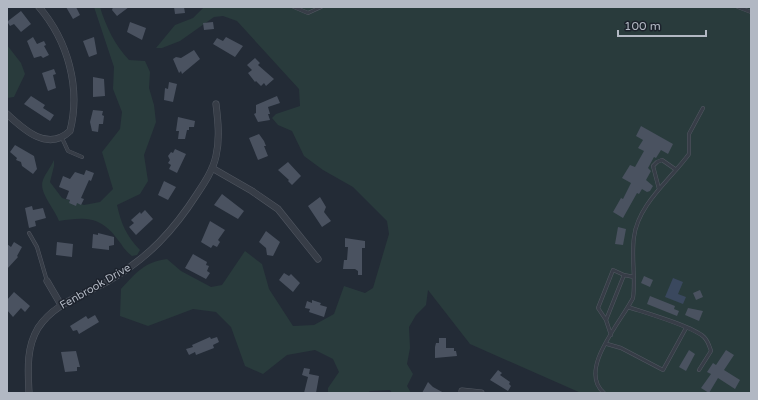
<svg xmlns="http://www.w3.org/2000/svg" width="758" height="400" viewBox="0 0 758 400" font-family="'Varela Round',sans-serif">
	<style>
		.green { fill: #293b3c }
		.water { fill: #3a485e }
		.building { fill: #4a5260 }
		.lines { fill: none; stroke-linecap: round; stroke-linejoin: round }
		.service-casing { stroke: #525862; stroke-width: 4 }
		.minor-casing { stroke: #525862; stroke-width: 7 }
		.service { stroke: #373d47; stroke-width: 3 }
		.minor { stroke: #373d47; stroke-width: 6 }
		.labels { text-anchor: middle; stroke-width: 3; stroke-linejoin: round; paint-order: stroke }
		.street-label { font-size: 11px; fill: #b2b8c3; stroke: #1c222c }
	</style>
	<rect width="100%" height="100%" fill="#232b36"/>
	<path class="green" d="M94 7H100C106 27 115 45 129 60L145 61 150 72 149 88 154 105 156 122 144 155 148 181 140 194 117 205C121 223 126 236 140 250L137 255 132 256C125 251 123 246 118 240 101 216 85 217 59 221 55 209 38 192 43 180 45 174 51 167 54 160V166L50 182 62 198 84 205 100 202 113 189 102 152 120 129 122 112 113 89 114 67Z
		M204 7H751V393H581L470 344 428 290 426 305 416 315 409 327 410 348 407 364 413 374 407 386 411 393H392L390 390 370 391 368 393H328V388L339 372 333 359 315 350 287 355 263 374 245 366 231 327 216 312 193 309 148 326 120 316 121 289C136 273 144 262 167 259L181 271 211 287 222 285 245 251 262 264 269 289 293 326 314 325 334 314 344 286 365 293 373 288 389 234 387 221 353 187 323 170 304 156 292 131 278 125 272 118 276 114 300 106 299 89 237 21 223 16 214 17 180 41 162 48H156L175 25 193 18Z
		M7 45 21 63 25 74 14 97 7 98Z"/>
	<path class="water" d="M673 278 683 282 678 294 686 297 683 304 665 297Z"/>
	<path class="building" d="M66 7H76L80 15 73 19Z
		M113 7H129L117 16 112 10Z
		M174 7H184L185 13 175 14Z
		M21 11 31 24 21 32 14 24 10 26 8 23V21Z
		M130 22 146 28 142 40 127 32Z
		M213 22 214 29 204 30 203 23Z
		M33 37 37 44 44 41 46 45 44 46 49 55 43 58 41 56 34 58 27 41Z
		M94 37 97 54 89 57 83 41Z
		M226 37 243 46 235 57 213 44 217 38 223 41Z
		M194 50 200 59 182 74 181 71 179 73 173 59 176 57 181 58Z
		M255 58 260 63 258 65 274 79 266 86 264 83 261 86 256 81 255 82 248 73 252 70 247 65Z
		M54 69 56 74 53 75 56 88 48 91 42 73Z
		M93 77 104 79 105 96 93 97Z
		M169 82 177 84 173 102 164 100 165 88 168 89Z
		M31 96 45 105 43 108 54 115 50 121 24 104Z
		M277 96 280 103 268 107 270 114H268L270 120 258 122 254 114 256 113V105Z
		M93 110 103 111 102 115 104 116 103 124H99L98 132 92 131 90 122Z
		M178 117 195 121 194 127H189V130H187L185 139H178L179 131H176Z
		M641 126 673 144 668 154 661 150 656 158 654 157 648 168 651 171 646 180 653 186 650 191 647 192 642 189 639 194 637 193 623 218 613 212 621 198 623 199 631 183 622 178 630 165 635 167 644 151 638 148 643 140 636 136Z
		M259 134 264 141 266 146H264L268 156 258 160 249 138Z
		M15 145 34 156 37 169 33 174 22 166 21 162 16 160 17 158 10 152Z
		M175 149 186 154 177 173 169 169 171 165 168 163 170 160 168 156 171 152 173 153Z
		M288 162 301 176 292 185 288 181 289 180 278 170Z
		M86 170 94 173 91 181 89 180 81 198 84 199 81 205 77 203 76 206 69 203 70 200 66 199 69 191 59 187 63 176 70 179 75 172 84 175Z
		M164 181 176 187 168 200 158 195Z
		M222 194 244 211 238 219 214 205Z
		M320 197 326 207 324 212 331 221 322 227 308 206Z
		M32 206 33 210 43 208 46 218 35 221 36 226 29 228 25 208Z
		M145 210 153 219 136 235 129 227 134 223 131 220 140 212 141 214Z
		M210 221 225 230 218 240 220 242 217 247 213 245 211 248 201 242Z
		M618 227 626 229 623 245 615 244Z
		M266 231 280 242 273 256 267 255 266 248 259 242Z
		M98 233 114 237V245L109 246V250L92 248 93 234 98 235Z
		M345 238 365 241V248H362V275H358V271L355 269H343L344 260H347L348 247H345Z
		M14 242 22 247 17 256 18 257 7 269V244L11 247Z
		M57 242 73 244 72 257 56 255Z
		M193 254 207 262 206 265 209 266 207 271 210 273 206 279 185 268Z
		M284 273 289 276 291 274 300 283 293 292 279 280Z
		M644 276 653 280 650 287 641 283Z
		M700 290 703 297 696 300 693 293Z
		M14 292 30 306 25 312 21 308 13 317 7 310V300Z
		M650 296 675 306 674 309 679 311 677 316 647 304Z
		M312 300 321 303 320 305 327 307 324 317 309 312 310 309 305 308 307 301 312 303Z
		M688 308 703 311 699 321 685 315Z
		M95 315 99 322 79 334 77 330 73 331 70 326 86 316 88 319Z
		M210 337 211 339 217 337 219 342 213 345 214 348 196 355 195 352 189 355 186 349 193 347 192 345Z
		M439 338H446V348H454V351H456L457 356 435 358V347L436 343H439Z
		M689 350 695 354 686 371 679 367Z
		M726 350 734 355 724 370 740 380 735 389 718 378 709 393 701 388 711 374 707 372 713 363 716 365Z
		M76 351 80 367H77V371L65 372 61 352Z
		M304 368 310 369 309 374 319 376 316 393H304L308 377 302 375Z
		M498 370 502 373 500 375 510 382 509 384 511 386 508 391 490 380Z
		M428 382 433 387 444 393H422Z"/>
	<g class="lines">
		<defs>
			<path id="service" d="M294 7 308 13 321 7
				M738 7 751 12
				M62 138 68 151 82 157
				M659 189 653 166 657 162 662 160 675 169
				M29 233 37 247 47 281
				M628 307C646 313 692 326 704 337 708 341 709 345 711 351L699 370
				M606 320 624 275
				M611 335 606 320 598 308 613 270 624 275 634 277
				M607 344 621 348 663 370 686 328
				M604 393C577 370 621 322 633 298 636 278 631 258 634 237 638 204 671 179 689 154V134L703 108"/>
			<path id="minor" d="M7 114C24 130 48 152 70 131 81 88 68 41 39 7
				M212 168 252 191 278 209 318 259
				M47 281 61 305
				M462 391 481 393
				M29 393C28 371 26 348 38 328 55 302 85 295 110 280 148 258 174 230 197 194 205 182 213 170 216 156 220 139 218 121 216 104"/>
		</defs>
		<use href="#service" class="service-casing"/>
		<use href="#minor" class="minor-casing"/>
		<use href="#service" class="service"/>
		<use href="#minor" class="minor"/>
	</g>
	<g class="labels">
		<g class="street-label">
			<text transform="translate(95 286) rotate(-30)" y="4">Fenbrook Drive</text>
		</g>
	</g>
	<rect width="758" height="400" fill="none" stroke="#b2b8c3" stroke-width="16"/>
	<path d="M618 30v6h88v-6" fill="none" stroke="#b2b8c3" stroke-width="2"/>
	<text x="624" y="30" font-size="12" fill="#b2b8c3" stroke="#1c222c" stroke-width="3" paint-order="stroke">100 m</text>
</svg>
